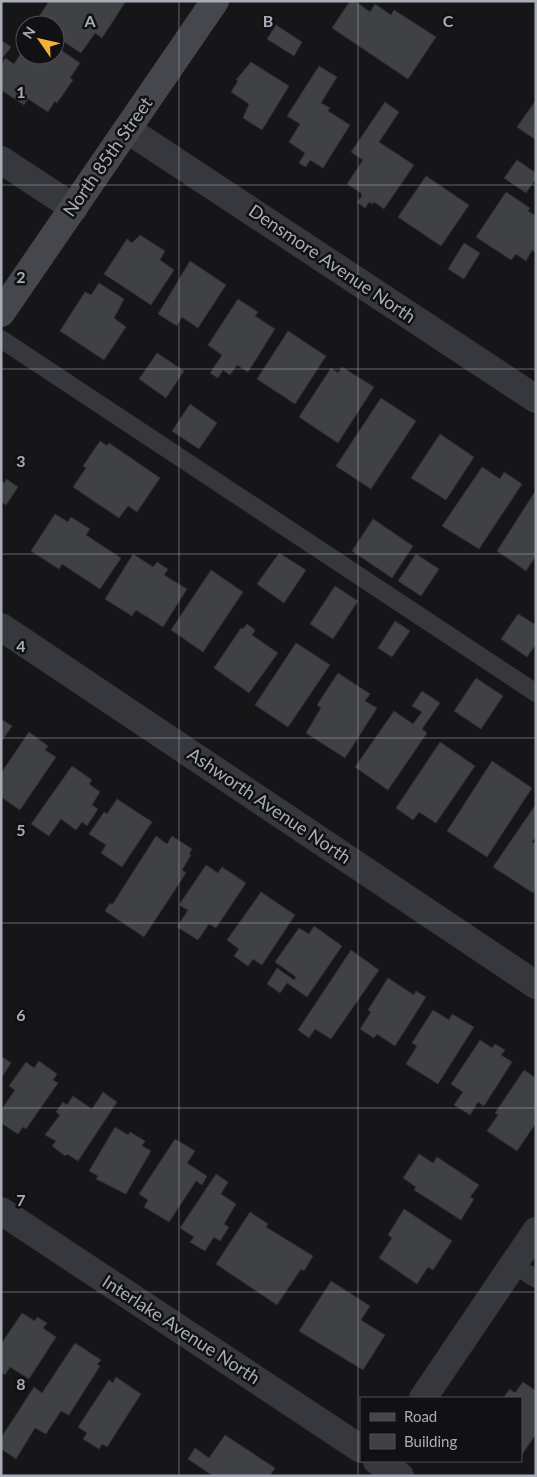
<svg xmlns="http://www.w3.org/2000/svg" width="537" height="1477" viewBox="0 0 537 1477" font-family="Lato,sans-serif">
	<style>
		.building { fill: #404145; stroke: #303034 }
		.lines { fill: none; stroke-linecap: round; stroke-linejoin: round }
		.service { stroke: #37383d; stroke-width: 18 }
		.minor { stroke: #37383d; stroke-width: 28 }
		.secondary { stroke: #45474d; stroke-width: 28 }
		.grid { fill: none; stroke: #a8adb8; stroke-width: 1; stroke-opacity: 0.55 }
		.labels { text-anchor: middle; stroke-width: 5; stroke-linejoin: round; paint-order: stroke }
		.street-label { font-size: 18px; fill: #a8adb8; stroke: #111113 }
		.grid-label { font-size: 16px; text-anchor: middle; font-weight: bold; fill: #a8adb8; stroke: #111113; stroke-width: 5; stroke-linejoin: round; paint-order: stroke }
	</style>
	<rect width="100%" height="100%" fill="#161618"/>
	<path class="building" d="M49 1H126L102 38 95 33 81 53 55 36V25H34Z
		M350 1H355L370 12 375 4 391 15 394 10 436 37 408 79 332 28Z
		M276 25 302 42 294 56 267 39Z
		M1 40 11 47 1 60Z
		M55 46 80 63 70 78 73 80 57 103 55 101 48 112 28 99 24 105 1 90V65L5 58 14 64 25 47V55H55Z
		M251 62 289 86 262 130 243 118 249 104 231 92 238 81 236 80Z
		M319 66 337 77 321 103 330 108 328 111 350 125 323 168 310 160 306 167 299 163 305 153 289 142 300 124 287 116Z
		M536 100V140L517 127Z
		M385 102 399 112 379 142 414 165 384 209 374 202 373 204 369 202 365 208 357 202 362 196 361 193 347 184 363 160 351 152Z
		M517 160 536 173V179L526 193 504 178Z
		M426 176 469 205 441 246 398 217Z
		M506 192 530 208 528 211 536 216V253L532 250 526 261 516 254 511 260 476 237Z
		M140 235 165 251 160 260 174 270 151 305 104 274 127 239 132 243Z
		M464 243 480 253 464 279 448 269Z
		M190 261 226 285 198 328 182 317 177 326 158 314Z
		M99 283 124 299 114 318 126 327 104 360 60 331 85 292 91 295Z
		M238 299 258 312 255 316 275 329 248 372 237 365 230 375 223 370 218 378 210 373 222 355 208 345Z
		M288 331 326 356 295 404 257 379Z
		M157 353 184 371 166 398 139 379Z
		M342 367 374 387 338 443 299 417 331 368 338 373Z
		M381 398 416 421 371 489 336 466Z
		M190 404 217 423 199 449 172 431Z
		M440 434 474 457 446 500 411 478Z
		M100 441 107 446 109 443 160 478 137 512 128 506 119 518 73 487 86 468 83 466Z
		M482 467 500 479 504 472 522 484 479 549 442 526Z
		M6 479 18 487 6 505 1 502V481L5 483Z
		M536 490V556L526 571 497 551Z
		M55 514 68 522 71 517 90 529 86 535 121 558 100 589 62 564 59 569 31 551Z
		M373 519 413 546 392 578 352 551Z
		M279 553 306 570 284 603 257 584Z
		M133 554 153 567 157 562 168 569 164 575 187 589 163 627 136 610 132 616 105 599Z
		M416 554 439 569 421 596 398 581Z
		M211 570 243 592 203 652 171 630Z
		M335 586 358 601 333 639 310 624Z
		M518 614 536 625V644L527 657 501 639Z
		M395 621 410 631 392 657 378 648Z
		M247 624 255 630 252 635 278 653 249 693 214 668 241 628 243 629Z
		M296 643 330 665 288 727 255 705Z
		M338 673 370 694 365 701 377 708 345 758 306 733 321 708 317 705Z
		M476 678 503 696 481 729 454 711Z
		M422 691 440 703 422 729 427 733 388 790 355 767 394 711 413 724 422 712 412 706Z
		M1 719 12 726 1 742Z
		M29 732 48 746 45 750 56 757 20 810 1 797V773Z
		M440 742 475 766 436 823 419 812 413 820 396 808Z
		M492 761 532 788 487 857 447 831Z
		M72 766 92 780 89 784 100 792 92 805 98 809 87 826 82 822 76 830 61 819 49 836 31 824Z
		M117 799 152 822 122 867 101 853 106 845 89 834 104 812 107 814Z
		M536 804V836L532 842 536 844V889L533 893 493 867Z
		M156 836 167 844 172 836 192 849 189 854 191 855 182 870 186 873 144 937 105 911 110 903 112 905Z
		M206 865 218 873 222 867 246 883 216 928 209 924 198 940 177 927 188 910 179 905Z
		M261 892 295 915 262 965 253 959 248 966 234 956 239 949 227 940Z
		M314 926 342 946 307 997 287 983 280 993 267 984 277 968 294 980 296 977 275 962 299 928 309 934Z
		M351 950 379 970 331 1039 315 1029 309 1038 298 1030Z
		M388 978 414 995 416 991 426 997 395 1046 377 1034 374 1038 360 1029 371 1012 368 1010Z
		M433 1010 449 1020 452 1014 474 1027 438 1084 406 1064 417 1046 412 1043Z
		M480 1040 492 1048 495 1044 505 1050 501 1055 512 1062 484 1106 478 1102 470 1115 454 1105 463 1092 451 1084Z
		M1 1056 11 1063 1 1078Z
		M39 1061 57 1074 53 1080 58 1083 26 1129 23 1127 18 1134 1 1123V1110L15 1090 9 1086 26 1062 34 1068Z
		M524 1070 536 1078V1123L517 1151 487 1131 498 1115 495 1113Z
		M103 1092 117 1102 78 1161 67 1154 65 1156 52 1146 56 1141 45 1135 60 1115 56 1112 63 1102 67 1105 73 1096 92 1109Z
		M115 1127 128 1135 130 1132 145 1141 142 1146 151 1151 126 1194 96 1179 98 1176 89 1171Z
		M175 1139 195 1151 187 1163 207 1176 202 1185 196 1181 169 1222 144 1207 148 1200 139 1194Z
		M419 1154 433 1163 437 1157 479 1185 470 1197 474 1199 461 1220 414 1190 416 1187 403 1178Z
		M216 1174 228 1182 221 1194 236 1204 224 1224 229 1227 220 1241 214 1237 205 1251 190 1242 194 1237 180 1228Z
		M404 1209 452 1241 433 1270 428 1267 417 1284 379 1258 392 1238 388 1235Z
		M250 1212 268 1224 266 1227 313 1256 304 1271 301 1269 277 1305 216 1264Z
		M331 1281 370 1306 361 1320 385 1335 363 1370 299 1331Z
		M22 1313 35 1321 37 1317 47 1323 43 1328 56 1337 29 1379 10 1367 5 1375 1 1372V1344Z
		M75 1343 101 1360 97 1364 100 1366 69 1415 61 1411 46 1434 35 1428 16 1459 1 1449V1438L34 1387 42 1393Z
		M116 1377 141 1394 107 1447 102 1444 99 1449 83 1439 87 1433 78 1427 109 1380 113 1383Z
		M523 1382 536 1391V1434L521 1456V1398H503L510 1389 515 1393Z
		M225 1435 275 1468 270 1476H213L188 1459 195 1448 209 1458Z"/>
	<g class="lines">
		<path class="service" d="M1 339 536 693
			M513 1264 536 1279"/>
		<path class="minor" d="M128 130 536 399
			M1 160 74 208
			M1 627 536 985
			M1 1211 361 1449
			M423 1398 536 1231
			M377 1461 400 1476"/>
		<path class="secondary" d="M1 313 215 1"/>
	</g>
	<path class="grid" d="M179 1V1476M358 1V1476M1 185H536M1 369H536M1 554H536M1 738H536M1 923H536M1 1108H536M1 1292H536"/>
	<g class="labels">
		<g class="street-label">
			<text transform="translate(108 157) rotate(-55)" y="6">North 85th Street</text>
			<text transform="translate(332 264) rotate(34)" y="6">Densmore Avenue North</text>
			<text transform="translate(269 806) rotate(34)" y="6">Ashworth Avenue North</text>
			<text transform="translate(181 1330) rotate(33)" y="6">Interlake Avenue North</text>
		</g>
	</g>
	<g class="grid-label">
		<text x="90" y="27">A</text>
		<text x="268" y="27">B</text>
		<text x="448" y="27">C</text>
		<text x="21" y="98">1</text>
		<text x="21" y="283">2</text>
		<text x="21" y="467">3</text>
		<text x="21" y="652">4</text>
		<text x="21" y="836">5</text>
		<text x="21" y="1021">6</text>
		<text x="21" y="1206">7</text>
		<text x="21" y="1390">8</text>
	</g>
	<rect width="537" height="1477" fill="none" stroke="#a8adb8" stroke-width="5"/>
	<rect x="360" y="1397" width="162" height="65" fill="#111113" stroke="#4d4f55"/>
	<rect x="370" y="1413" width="25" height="8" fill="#45474d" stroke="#4d4f55"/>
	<text x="404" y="1422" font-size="15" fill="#a8adb8">Road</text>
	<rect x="370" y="1434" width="25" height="15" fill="#404145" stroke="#4d4f55"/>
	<text x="404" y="1447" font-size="15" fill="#a8adb8">Building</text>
	<g transform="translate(40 40) rotate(304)"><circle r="24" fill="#111113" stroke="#4d4f55"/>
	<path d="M0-4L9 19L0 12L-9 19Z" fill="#f2b134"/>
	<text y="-8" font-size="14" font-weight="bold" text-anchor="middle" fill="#a8adb8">N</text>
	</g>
</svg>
